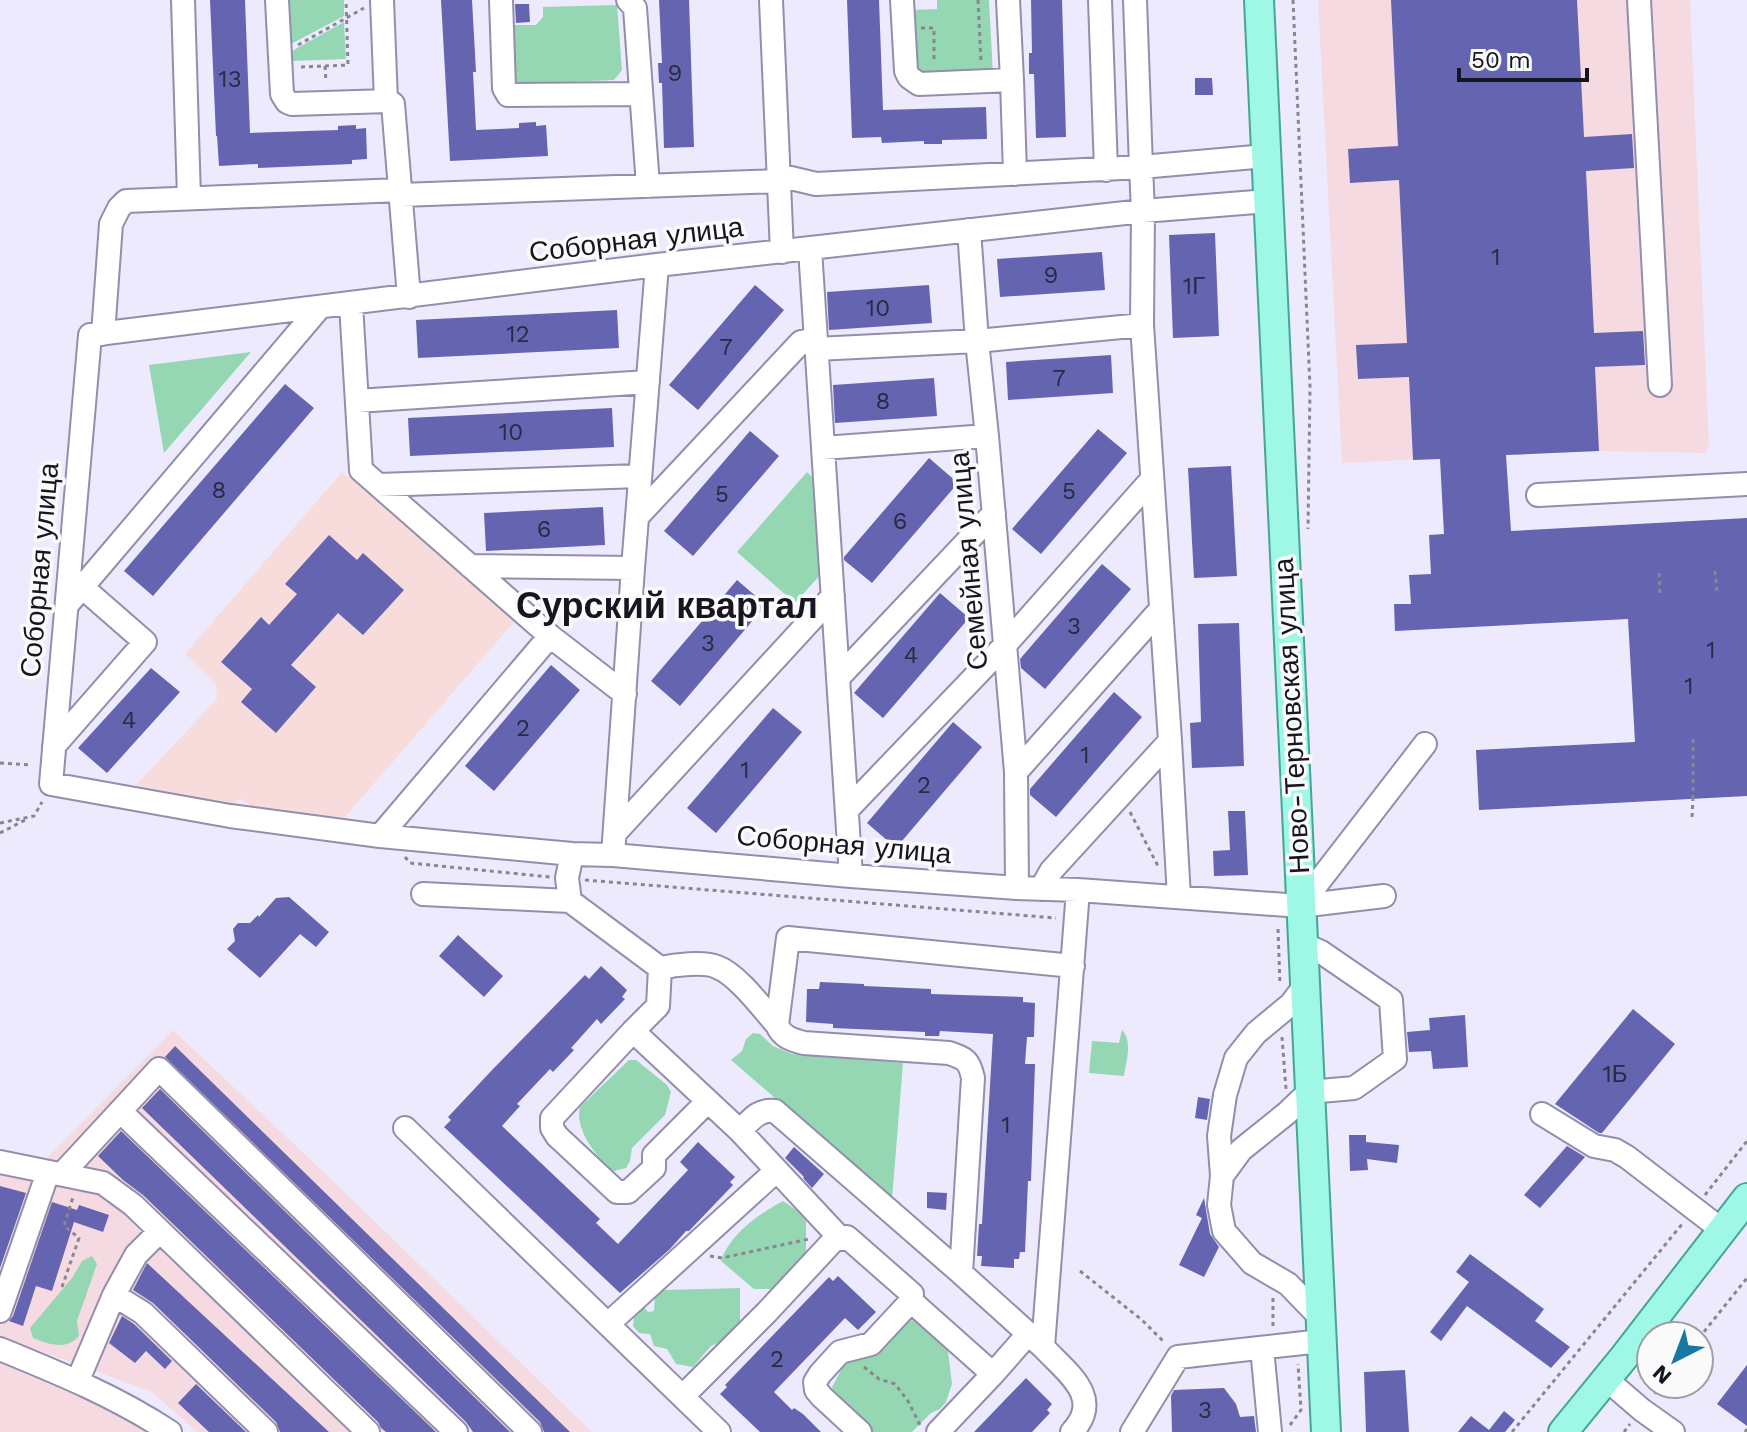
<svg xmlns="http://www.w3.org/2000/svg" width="1747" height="1432" viewBox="0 0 1747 1432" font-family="'Work Sans',sans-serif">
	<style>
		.industrial { fill: #f5dbe1 }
		.education { fill: #f7dcdb }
		.green { fill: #95d7b2 }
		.building { fill: #6564b1 }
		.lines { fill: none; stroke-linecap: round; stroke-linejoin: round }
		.minor-casing { stroke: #928eab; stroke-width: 26 }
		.major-casing { stroke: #46a595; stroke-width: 32 }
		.path { stroke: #888695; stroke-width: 3; stroke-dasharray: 4 4; stroke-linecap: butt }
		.minor { stroke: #fff; stroke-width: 22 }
		.major { stroke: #9ff7e5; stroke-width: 28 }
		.labels { text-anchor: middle; stroke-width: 7; stroke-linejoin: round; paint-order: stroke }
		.number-label { font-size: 24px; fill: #2a2a44 }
		.street-label { font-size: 28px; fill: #171620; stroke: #fafafa }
		.district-label { font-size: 36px; font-weight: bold; fill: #171620; stroke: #fafafa }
	</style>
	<rect width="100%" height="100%" fill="#edeafd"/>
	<path class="industrial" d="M1318 0H1690L1709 448 1704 453 1599 451 1342 463Z
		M173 1030 333 1181 592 1432H197L152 1392 0 1336V1151L44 1161Z
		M0 1362 38 1374 103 1407 147 1432H0Z"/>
	<path class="education" d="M355 468 520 615 345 817 258 812 240 798 232 806 136 785 217 699 216 685 185 654 342 472 347 477Z"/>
	<path class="green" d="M290 0H344V16L291 44Z
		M937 0H989L993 75 914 79 910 10 937 9Z
		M617 5 622 70 614 80 519 84 513 77 511 25H536L543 17V7Z
		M344 22 346 59 292 61V51Z
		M251 352 164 453 149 365Z
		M807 472 815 480 820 575 795 603 737 552Z
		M1122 1030C1133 1041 1126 1062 1124 1076L1089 1073 1092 1041 1119 1043Z
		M753 1033 760 1034 773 1046 792 1054 903 1063 892 1199 731 1060 742 1051 746 1039Z
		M629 1060H636L667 1085 671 1092 665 1115 632 1148 630 1161 626 1168 614 1171C597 1159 574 1129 580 1107Z
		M783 1201 795 1209 806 1219V1256L782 1280 771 1289H754L721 1261C730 1234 759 1214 783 1201Z
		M92 1256 97 1264 77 1321 79 1336C66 1351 48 1344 33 1338L30 1328 72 1278 82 1261Z
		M740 1288V1324L732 1336 711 1346 693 1367 676 1364 667 1349 654 1346 650 1334 639 1333 633 1326 635 1310 643 1306 648 1312 654 1311 655 1295 664 1290Z
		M914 1320 925 1321 948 1351 952 1384 946 1402 940 1409 931 1413 912 1432H868L837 1400 832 1387 845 1363 861 1355 902 1322Z"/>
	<path class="building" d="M210 0H245L250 133 338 130V126L356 125V129L366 128 367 159 352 160V164L258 168V164L219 166 217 136H216Z
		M441 0H472L476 72H473L476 130 519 128V123L536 122V126L546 125 548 156 450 161Z
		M659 0H689L694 147 664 148 662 83H659L658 63H662Z
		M847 0H879L883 110 986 107 987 139 942 140V144H924V141L882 143 881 137 852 138Z
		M1031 0H1062L1066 137 1036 138 1034 74H1029V53H1032Z
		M1391 0H1577L1584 137 1632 134 1634 168 1586 171 1594 333 1643 331 1645 365 1595 367 1599 451 1506 455 1511 531 1747 518V796L1479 810 1476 750 1635 742 1628 619 1395 631 1394 604H1411L1409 575 1431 574 1429 535 1444 534 1440 459 1413 460 1409 377 1358 379 1356 345 1407 343 1399 180 1350 183 1348 149 1398 146Z
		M515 4H529L530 22 516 23Z
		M1195 78H1212L1213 95H1195Z
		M1215 233 1219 336 1173 338 1169 235Z
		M1102 252 1105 290 1000 297 997 259Z
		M755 285 784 310 698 410 669 385Z
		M929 285 932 323 829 330 827 292Z
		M617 310 619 348 418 358 416 320Z
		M1111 355 1113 393 1008 400 1006 362Z
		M934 378 937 416 835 423 833 385Z
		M285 384 314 408 153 596 124 571Z
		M612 408 614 447 410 456 408 418Z
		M1098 429 1127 453 1041 554 1012 529Z
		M750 431 779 456 693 556 664 531Z
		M929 458 958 483 872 583 844 560V557Z
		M1231 466 1237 576 1194 578 1188 468Z
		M603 507 605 545 486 551 484 513Z
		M329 535 357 560 363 553 404 590 363 635 338 613 291 665 316 687 276 733 241 702 252 689 221 662 261 617 269 625 297 594 285 584Z
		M1102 564 1131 589 1045 689 1021 668 1020 659Z
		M737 580 766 605 680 706 651 681Z
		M940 593 969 618 883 718 854 693Z
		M1239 623 1244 766 1192 768 1190 723 1201 722 1198 624Z
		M551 665 580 690 494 791 465 766Z
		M151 668 180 692 107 773 78 748Z
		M1114 692 1142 717 1056 817 1030 795V789Z
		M773 708 802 732 716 833 687 808Z
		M953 722 982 747 896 848 867 823Z
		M1228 811H1245L1248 875 1214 876 1213 851 1230 850Z
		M289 897 329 932 316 947 300 934 260 978 227 949 235 941 233 929 238 923H250L258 915 259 917 276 898Z
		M458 935 503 976 484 997 439 956Z
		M601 966 627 990 622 997 625 999 601 1024 597 1019 571 1048 574 1050 553 1072 550 1069 517 1104 520 1106 502 1126 600 1219 596 1223 618 1244 688 1170 680 1162 698 1142 735 1177 730 1182 733 1185 689 1231H686L670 1249 620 1293 444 1127 451 1120 448 1117 493 1069 585 975 589 979Z
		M820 982 864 984V986L931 989V994L1023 997V1002L1035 1003 1034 1037H1027L1025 1064H1035L1031 1181H1028L1025 1252H1020L1019 1259H1014V1268L981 1266 982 1256H977L979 1224H982L993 1034 940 1031 939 1036H925V1032L833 1028V1024L806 1022 807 989H819Z
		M1633 1009 1675 1044 1602 1133H1599L1555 1104Z
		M1465 1015 1468 1067 1433 1069 1431 1051 1409 1052 1407 1032 1430 1030 1429 1018Z
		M175 1046 570 1432H544L540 1422 165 1057Z
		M160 1089 510 1432H473L466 1422 142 1108Z
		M1198 1097 1210 1099 1207 1120 1195 1118Z
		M121 1131 408 1405 436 1432H386L381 1428 378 1422 143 1195 123 1180 98 1156Z
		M1349 1135H1366V1142L1399 1145 1397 1163 1367 1159 1368 1170 1350 1171Z
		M1567 1146 1585 1157 1540 1208 1524 1195Z
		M794 1147 824 1174 812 1188 803 1178 804 1177 785 1158Z
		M0 1186 26 1193 0 1268Z
		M927 1192 947 1193 946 1210 927 1208Z
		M1204 1198 1210 1234 1219 1247 1204 1277 1179 1265 1202 1218 1196 1215Z
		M52 1202 77 1210 79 1205 109 1215 103 1232 74 1222 52 1291 36 1286 23 1326 9 1321 13 1316Z
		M1470 1254 1544 1309 1535 1321 1570 1347 1551 1368 1467 1306 1441 1341 1430 1332 1469 1282 1456 1272Z
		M147 1263 329 1432H280L276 1422 153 1303 133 1290Z
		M838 1276 876 1312 858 1330 845 1318 774 1392 792 1410 794 1408 803 1414 821 1432H760L720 1394 727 1387 725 1385 829 1277 833 1281Z
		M122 1316 134 1324 172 1361 165 1369 146 1351 135 1363 109 1343Z
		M1747 1365V1426L1717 1404Z
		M1405 1370 1409 1432H1366L1364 1372Z
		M1026 1378 1052 1404 1047 1410 1050 1413 1032 1432H974Z
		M196 1384 246 1432H209L178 1403Z
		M1224 1388 1236 1404 1240 1417 1254 1416 1256 1432H1172L1171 1396 1174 1390Z
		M1504 1411 1515 1420 1505 1432H1458L1471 1416 1489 1430Z"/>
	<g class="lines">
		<defs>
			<path id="minor" d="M183 0 189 198
				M277 0 282 94 287 102 292 104 389 101 393 104 409 297
				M382 0 386 101
				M501 0 504 88 508 95 641 94
				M628 0 635 8 648 186
				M771 0 782 252
				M902 0 906 71 909 77 919 84 1012 80 1015 174
				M1008 0 1012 80
				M1100 0 1106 170
				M1639 0 1660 385
				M1266 156 1141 167 1143 211 657 265 90 335 51 784 230 816 380 836 572 854 613 855 851 876 1017 888 1078 890 1300 906 1384 896
				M778 175 816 184 1141 167 1135 0
				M401 195 779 181
				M969 230 977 341 987 436 1016 772 1017 888
				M810 249 851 876
				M351 304 361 470 550 636 625 694
				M103 334 111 224 119 208 126 201 401 190
				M357 401 648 382
				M823 448 987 436
				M378 485 640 476
				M1538 495 1747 484
				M637 517 801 342 811 340 816 349 977 341 1142 325
				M470 566 633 568
				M67 605 320 307
				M838 678 994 513
				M54 746 145 642 82 587
				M1016 772 1161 609
				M847 810 1006 644 1152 479
				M616 832 833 596
				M380 836 550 636
				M613 855 633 568 657 265
				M1041 889 1051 871 1170 741
				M423 894 570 901 567 878 572 854
				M1179 897 1170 741 1142 325 1143 211 1268 201
				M570 901 660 968C674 965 704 961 717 967 737 974 763 1009 777 1025
				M1300 906 1425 744
				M1302 944 1321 952 1391 1000 1395 1059 1354 1088 1309 1092 1287 1113 1241 1150 1222 1176 1219 1205 1224 1231 1252 1263 1288 1284 1320 1317
				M1073 966 788 938 777 1025C782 1037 792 1040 804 1043L949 1053C966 1059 969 1060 973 1078L961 1273 1043 1347 1078 890
				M660 968 658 1006 633 1031 740 1131C751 1120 758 1109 775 1111L961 1273
				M633 1031 552 1118V1128L557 1136 617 1192H628L654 1168V1155L708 1101
				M120 1111 456 1432
				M1542 1114 1594 1146 1615 1150 1627 1157 1722 1230
				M405 1128 719 1432
				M740 1131 840 1238
				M0 1162 103 1183 133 1205 368 1432
				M62 1174 159 1069 530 1432
				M1222 1176 1219 1136 1225 1095 1236 1058 1256 1033 1291 1004 1304 987
				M114 1295 143 1313 266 1432
				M0 1311 48 1172
				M608 1324 776 1171
				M1043 1347C1067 1373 1104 1397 1072 1432
				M1262 1348 1270 1432
				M0 1349C59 1373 117 1397 170 1432
				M993 1374 1028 1334
				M1606 1379 1642 1410 1673 1432
				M78 1380 114 1295 136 1255 160 1231
				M683 1396 767 1312 834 1240 847 1237 912 1294 911 1301 993 1374 938 1432
				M860 1432 822 1397 816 1390 815 1382 820 1374 840 1352 871 1344 911 1301
				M1132 1432 1178 1357 1321 1341"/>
			<path id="major" d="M1259 0 1326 1432
				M1563 1432 1625 1356 1747 1198"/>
		</defs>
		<use href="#minor" class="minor-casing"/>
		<use href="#major" class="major-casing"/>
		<path class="path" d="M978 0 981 61
			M1293 0 1310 387 1308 529
			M921 28H934V63
			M298 45 364 8
			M325 66 326 82
			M301 67 348 65 346 0
			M1715 571 1717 593
			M1659 573 1660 594
			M1693 739V798
			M0 763 32 765
			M1130 812 1158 866
			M1692 817 1693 798
			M0 823 34 816 42 802
			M0 833 27 819
			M405 857 410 863 550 877
			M585 880 1056 918
			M1278 929 1280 985
			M1282 1037 1286 1089
			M1705 1195 1747 1141
			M710 1256 722 1258 809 1239
			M1080 1271 1142 1320 1165 1343
			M62 1287 79 1238 64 1226 73 1197
			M1273 1298V1327
			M1699 1338 1747 1278
			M864 1367 879 1379 895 1384 908 1401 920 1425
			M1655 1394 1662 1384
			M1290 1425 1301 1410 1298 1364
			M1512 1432 1683 1223
			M1624 1432 1630 1424
			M1745 1432 1747 1429"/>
		<use href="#minor" class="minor"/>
		<use href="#major" class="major"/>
	</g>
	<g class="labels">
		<g class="number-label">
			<text x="675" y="81">9</text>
			<text x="230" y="87">13</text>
			<text x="1496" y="265">1</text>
			<text x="1051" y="283">9</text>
			<text x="1194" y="294">1Г</text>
			<text x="878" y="316">10</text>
			<text x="518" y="342">12</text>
			<text x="726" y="355">7</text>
			<text x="1059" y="386">7</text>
			<text x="883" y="409">8</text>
			<text x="511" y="440">10</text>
			<text x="219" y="498">8</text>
			<text x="1069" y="499">5</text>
			<text x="722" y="502">5</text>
			<text x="900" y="529">6</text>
			<text x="544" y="537">6</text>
			<text x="1074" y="634">3</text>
			<text x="708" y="651">3</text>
			<text x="1711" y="658">1</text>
			<text x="911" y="663">4</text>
			<text x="1689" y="694">1</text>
			<text x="129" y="728">4</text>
			<text x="523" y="736">2</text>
			<text x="1085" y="763">1</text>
			<text x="745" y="778">1</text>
			<text x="924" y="793">2</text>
			<text x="1615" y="1082">1Б</text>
			<text x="1006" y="1133">1</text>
			<text x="777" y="1367">2</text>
			<text x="1205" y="1418">3</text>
		</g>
		<g class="street-label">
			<text transform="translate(636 239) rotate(-7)" y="10">Соборная улица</text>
			<text transform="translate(968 561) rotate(-95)" y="10">Семейная улица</text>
			<text transform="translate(39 570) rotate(-85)" y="10">Соборная улица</text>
			<text transform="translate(1291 716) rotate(-93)" y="10">Ново-Терновская улица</text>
			<text transform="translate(844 844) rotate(5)" y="10">Соборная улица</text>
		</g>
		<g class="district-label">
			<text x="667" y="618">Сурский квартал</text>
		</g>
	</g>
	<g transform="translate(1675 1360) rotate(222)"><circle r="38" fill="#fafafa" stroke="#9f9fa3" stroke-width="2"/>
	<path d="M0-6L14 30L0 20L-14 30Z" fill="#1877a4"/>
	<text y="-12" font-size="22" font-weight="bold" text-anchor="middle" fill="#171620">N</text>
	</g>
	<path d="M1459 68v12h128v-12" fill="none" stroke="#171620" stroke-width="4"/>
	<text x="1471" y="68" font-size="24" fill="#171620" stroke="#fafafa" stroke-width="6" paint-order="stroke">50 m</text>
</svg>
